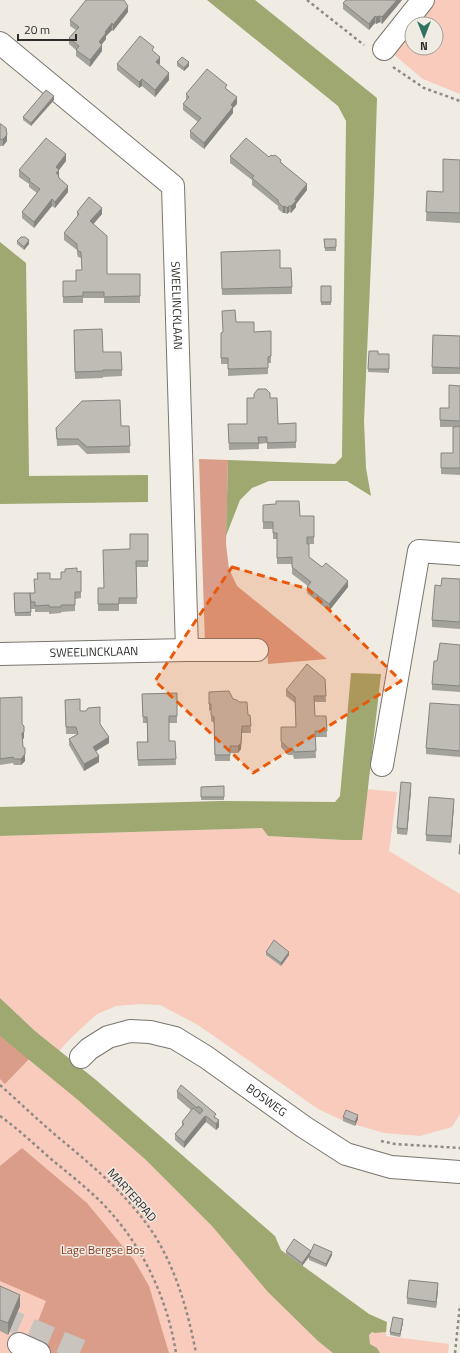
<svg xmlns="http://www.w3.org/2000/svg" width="460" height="1353" viewBox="0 0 460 1353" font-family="'Titillium Web',sans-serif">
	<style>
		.green { fill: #f9cbbc }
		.forest { fill: #d99d89 }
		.water { fill: #9ea870 }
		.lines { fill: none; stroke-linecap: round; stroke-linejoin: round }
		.highway-tunnel { stroke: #c9c5be; stroke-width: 22; stroke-dasharray: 22 11; stroke-linecap: butt }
		.minor-casing { stroke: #7a766f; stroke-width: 24 }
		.path { stroke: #8e8a85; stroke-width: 2.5; stroke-dasharray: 3 3; stroke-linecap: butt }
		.minor { stroke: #fff; stroke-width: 22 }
		.wall { fill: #a3a29b }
		.shaded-wall { fill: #85847e }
		.building { fill: #bebcb4; stroke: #85847e }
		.marked { fill: #e8590c; fill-opacity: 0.2; stroke: #e8590c; stroke-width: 3; stroke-dasharray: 8 5; stroke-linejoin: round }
		.labels { text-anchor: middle; stroke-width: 3; stroke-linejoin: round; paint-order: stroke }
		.street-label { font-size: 12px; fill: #2e2c2a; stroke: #f0ebe3 }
		.park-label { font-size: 12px; fill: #843a22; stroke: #f0ebe3 }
	</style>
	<rect width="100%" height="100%" fill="#f0ebe3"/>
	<path class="green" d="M435 0H460V94L423 79 393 54 412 29V48H436V24H416Z
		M367 789 397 792 389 851 460 894V1114L452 1127 420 1136 384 1133 346 1122 318 1109 198 1025 160 1005 140 1004 116 1006 97 1014 73 1036 59 1051 35 1031 0 998V836L262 828 268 836 343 840H361Z
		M0 1018 371 1353H0Z
		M372 1332 375 1333 386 1332V1336L449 1344 448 1353H380L377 1348 370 1344 369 1335Z"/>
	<path class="forest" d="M199 459 228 460 226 544 229 569 237 586 327 659 268 664 267 643 205 644Z
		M0 1036 29 1059 5 1084 0 1079Z
		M22 1148 87 1203 134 1260 149 1286 169 1353H49L29 1344 46 1301 0 1281V1166Z"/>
	<path class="water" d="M207 0H255L377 98 374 193 364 421 366 468 371 496 347 481H269L252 488 240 500 226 536 228 460 335 464 342 457 346 121 338 106Z
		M0 242 26 263 29 476 148 475V502L0 504Z
		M351 673 381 674 362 840H343L268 836 262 828 0 836V807L221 801 335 802 340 796Z
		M0 998 35 1031 96 1080 275 1236 281 1250 369 1314 387 1322 386 1332 375 1333 372 1332 369 1335 370 1344 377 1348 380 1353H333L318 1341 268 1292 212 1226 146 1160 78 1100 0 1036Z"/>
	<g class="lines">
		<path class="highway-tunnel" d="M0 1316 87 1353"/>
		<defs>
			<g id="minor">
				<path id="s1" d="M0 43 173 186 187 650"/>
				<path d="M384 49 423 0"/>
				<path id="s2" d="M0 654 187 650H257"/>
				<path d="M382 765 419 551 460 554"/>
				<path id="s3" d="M81 1057 89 1049 108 1037 130 1031 150 1032 175 1038 206 1057 304 1127 346 1154 391 1167 460 1172"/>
				<path d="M19 1344 39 1353"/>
			</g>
		</defs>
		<use href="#minor" class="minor-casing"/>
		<path class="path" d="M307 0 364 45
			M393 67 424 88 460 101
			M0 1085C20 1103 39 1121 59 1138 94 1167 130 1197 155 1236 177 1272 188 1312 196 1353
			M0 1116C18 1129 34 1144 51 1159 68 1173 86 1187 102 1203 142 1244 167 1297 176 1353
			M381 1141 395 1144 460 1148
			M455 1353 460 1305"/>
		<use href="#minor" class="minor"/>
	</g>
	<path class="wall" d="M402 0 382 24 380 22 376 24 375 23 369 30 343 9V3Z
		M128 12 113 31 112 30 106 36V39L102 44V51L90 67 76 56V50L69 44V38L76 30 70 26V20Z
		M154 52 160 63 159 65 169 80 155 97 142 86 139 88 117 70V64Z
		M177 62 189 66 184 71 177 66Z
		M227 89 237 104 233 108V113L204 149 190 138V131L198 122 183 110V104L186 100V94Z
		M54 100 31 126 23 120V117Z
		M0 124 7 141 3 146H0Z
		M230 156 269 157 281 162 307 190 296 204V207L291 213 289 212 287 214 285 213H283L278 209V206L252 185V180L230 163Z
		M460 160V223L426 221 427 191 443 192Z
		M66 161 59 170V178L68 192 55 208 52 206 34 228 22 218V212L37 193 29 187V184L19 177V170Z
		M77 212 102 214 93 224 107 274H140V303H104V298H83V303H63V281H76L82 270 81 258 78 257 77 254V250L64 240V233L77 218Z
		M324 239H336V251H325Z
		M17 241 29 244 24 250 17 244Z
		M221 252 280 268 292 287V294L222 295Z
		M321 286H331V305H321Z
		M236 322 254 332 271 331V363H268V374L228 376V364H221V333L223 332Z
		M74 330 103 352 122 370V376L103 377V378L75 379Z
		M433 335 460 336V374H432Z
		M369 351 378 354H389V373L368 372Z
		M460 386V475L441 474V453H453V427H440V408H449Z
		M270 398 278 424 296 423V448L267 449V443L259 444V449L229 450 228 424H247Z
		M129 426 130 453 87 454 78 445 57 446 56 428Z
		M263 505 300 516H314V544H307L309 557 348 587 329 611 307 593V587L308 586 292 574V564H277V539H273V529H263Z
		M148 534V567H136L137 604H119V611H98V588H104L130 549Z
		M81 571V598L75 599V611L61 612V613L49 614V612H35V609H31V616H15L14 593H34L50 579H61L77 572Z
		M460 579V629L432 627V620L441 586Z
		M460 645V692L432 690V684L437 661Z
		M325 679 326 702H314L315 716H326L327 737H315L316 758 294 759 293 755H288L281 747V727H296L295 703 286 696V690Z
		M209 692 233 699 248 715H250L251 733H242L241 749 238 753H230V761H215L214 723 211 721V710L209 711Z
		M177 693V723H169V741H175L176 765 138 766 137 742H147V723H143L142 694Z
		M0 698 22 724 24 738 22 740 25 761 21 765H14L13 763 0 765Z
		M65 700 80 711 100 724 109 743 96 751 99 762 84 771 69 745V739L76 735V734H66Z
		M460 705V757L426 754V748Z
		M224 786V800H201V787Z
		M411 790 407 835 397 834V828Z
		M454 805 451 843 426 841V835Z
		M266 952 289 955 281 966 266 955Z
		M177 1091 216 1118 219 1127 216 1130 206 1122 204 1124 184 1148 175 1140V1134L182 1126V1122L191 1110 177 1098Z
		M343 1117 358 1119 355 1126 343 1121Z
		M286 1251H311L332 1255 326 1267 309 1260V1257L302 1266 286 1254Z
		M0 1286 20 1306 8 1335 0 1331Z
		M438 1290 436 1308 407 1304V1298Z
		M403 1322 400 1337 390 1335V1332Z"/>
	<path class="shaded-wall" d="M397 0H402L382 24V17Z
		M128 6V12L113 31V25Z
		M375 16V23L369 30V24Z
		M380 16V22L376 24V17Z
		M112 23V30L106 36V39L99 48V42L105 32Z
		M102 45V51L90 67V60Z
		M160 57V63L156 69V62Z
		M189 62V66L184 71V68Z
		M169 73V80L155 97V90Z
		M142 79V86L139 88V82Z
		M54 96V100L31 126V123Z
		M237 97V104L233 108V113L204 149V143L231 105Z
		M7 135V141L3 146V139Z
		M66 154V161L59 170V176L56 179V167Z
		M307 184V190L296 204V207L291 213V206L295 199Z
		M68 186V192L55 208V202Z
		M52 199V206L34 228V222Z
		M285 206V213H283V207Z
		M289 206V212L287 214V208Z
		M102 208V214L90 228V221Z
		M29 240V244L24 250V247Z
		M348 581V587L329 611V604Z
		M242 726 241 749 238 753V746Z
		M24 732V738L22 740V733Z
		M109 737V743L93 753V747Z
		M25 754V761L21 765V759Z
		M99 756V762L84 771V764Z
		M411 783V790L407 835V829Z
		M454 799V805L451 843V836Z
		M289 952V955L281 966V963Z
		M358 1115V1119L355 1126V1122Z
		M206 1116V1122L204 1124 184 1148V1142L204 1117Z
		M219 1120V1127L216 1130V1124Z
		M311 1251V1254L302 1266V1263Z
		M332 1252V1255L326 1267V1264Z
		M438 1283V1290L436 1308V1302Z
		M20 1295V1306L8 1335V1323Z
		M403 1319V1322L400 1337V1334Z"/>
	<path class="building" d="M86 0H124L128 6 113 25 112 23 105 32 106 33 99 42 102 45 90 60 76 50 79 46 69 38 79 27 70 20Z
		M346 0H397L382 17 380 16 376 17 375 16 369 24 343 3Z
		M140 36 154 47 152 50 160 57 156 62 169 73 155 90 142 79 139 82 117 64Z
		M182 57 189 62 184 68 177 62Z
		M207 69 227 85 225 88 237 97 231 105 233 107 204 143 190 131 201 118 183 104 189 97 186 94Z
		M46 90 54 96 31 123 23 117Z
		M0 124H1L6 128 7 135 3 139 0 140Z
		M46 138 66 154 56 167 59 170 56 173 58 174 59 178 68 186 55 202 52 199 34 222 22 212 40 189 29 181 30 179 19 170Z
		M246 138 269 157 271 155 273 156 275 155 281 160 280 162 307 184 295 199 296 201 291 206H289L287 208 285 206 283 207 278 202V200L252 178 254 176 230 156Z
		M443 159 460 160V213L426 212 427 191 443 192Z
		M89 197 102 208 90 221 107 236V274H140V296L104 297V292H83V296L63 297V281H76V270H82L81 252 78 251 77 248V244L64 233 79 214 77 212Z
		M21 237H25L29 240 24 247 17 241Z
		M324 239H336V247L325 248Z
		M280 250V268H291L292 287 222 289 221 252Z
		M321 286H331V302H321Z
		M235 310 236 322H254V332L271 331V356L268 357V368L228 369V358H221V333L223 332 222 311Z
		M102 329 103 352H121L122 370H103V371L75 372 74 330Z
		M433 335 460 336V368L432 367Z
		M369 351H378V354H389V369H368Z
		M449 385 460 386V421L440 420V408H449Z
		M258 389H266L270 393V398H277L278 424 296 423V442L267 443V437H258L259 443H229L228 424H247V398H254V394Z
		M120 400 121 426H129L130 446 87 447 78 439H57L56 428 82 401Z
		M460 426V468H441V453H453V427Z
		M276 501H299L300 516H314V537H307V544H309V557L322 567 326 563 348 581 329 604 307 587 311 582 292 567V557L277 558V533H273V522H263V505L276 504Z
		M130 534H148V561H136L137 598H119V604H98V588H104L103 550 130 549Z
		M77 568V572L81 571V592H75V605H61V607H49V605L35 606V602H31L30 593H35L34 579H38L37 573H50V579H61V572H65V569Z
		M442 578 460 579V622L432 620 435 585 441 586Z
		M14 593H30L31 612 15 613Z
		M440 643 460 645V686L432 684 434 661H437Z
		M307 664 325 679 326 696H314L315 716H326L327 731H315L316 751 294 752 293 749 288 748 281 741V727H296L295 697 286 690Z
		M229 691 233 699 237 700 239 702H247L248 715H250L251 726H242L241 743 238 746H230V755H215L214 717 211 715V704H209V692Z
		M177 693V716H169V741H175L176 759 138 760 137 742H148L147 717H143L142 694Z
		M22 697V724L24 726V732L22 733 23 747 25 748V754L21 759H14L13 757 0 759V698Z
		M80 699V711H86L88 708 100 707V724L109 737 93 747 99 756 84 764 69 739 78 734 76 727H66L65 700Z
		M430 703 460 705V751L426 748Z
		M401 782 411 783 407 829 397 828Z
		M224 786V797H201V787Z
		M429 797 454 799 451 836 426 835Z
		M460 844V854H459Z
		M274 940 289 952 281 963 266 952Z
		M181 1085 216 1114 214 1117 219 1120 216 1124 206 1116 204 1117 184 1142 175 1134 184 1124 182 1122 193 1108 200 1114 203 1110 198 1106 197 1108 177 1091Z
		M346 1110 358 1115 355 1122 343 1117Z
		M294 1239 311 1251 302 1263 286 1251Z
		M314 1244 332 1252 326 1264 309 1256Z
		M409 1280 438 1283 436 1302 407 1298Z
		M0 1286 20 1295 8 1323 0 1320Z
		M393 1317 403 1319 400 1334 390 1332Z"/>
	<path class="marked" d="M232 567 308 589 401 681 253 773 155 681Z"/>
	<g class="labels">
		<g class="street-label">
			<text dy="4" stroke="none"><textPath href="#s1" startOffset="344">SWEELINCKLAAN</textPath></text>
			<text dy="4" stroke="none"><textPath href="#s2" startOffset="94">SWEELINCKLAAN</textPath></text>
			<text dy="4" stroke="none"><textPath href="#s3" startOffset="213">BOSWEG</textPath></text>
			<text transform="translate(132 1195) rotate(48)" y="4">MARTERPAD</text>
		</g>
		<g class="park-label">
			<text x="103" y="1254">Lage Bergse Bos</text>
		</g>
	</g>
	<g transform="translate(424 36) rotate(180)"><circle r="19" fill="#f0ebe3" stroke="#a29f99"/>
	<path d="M0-3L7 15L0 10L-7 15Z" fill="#2f7162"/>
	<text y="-6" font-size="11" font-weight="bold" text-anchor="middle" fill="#2e2c2a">N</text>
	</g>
	<path d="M18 34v6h58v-6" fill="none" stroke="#2e2c2a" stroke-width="2"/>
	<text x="24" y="34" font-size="12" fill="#2e2c2a" stroke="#f0ebe3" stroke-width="3" paint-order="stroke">20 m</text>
</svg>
